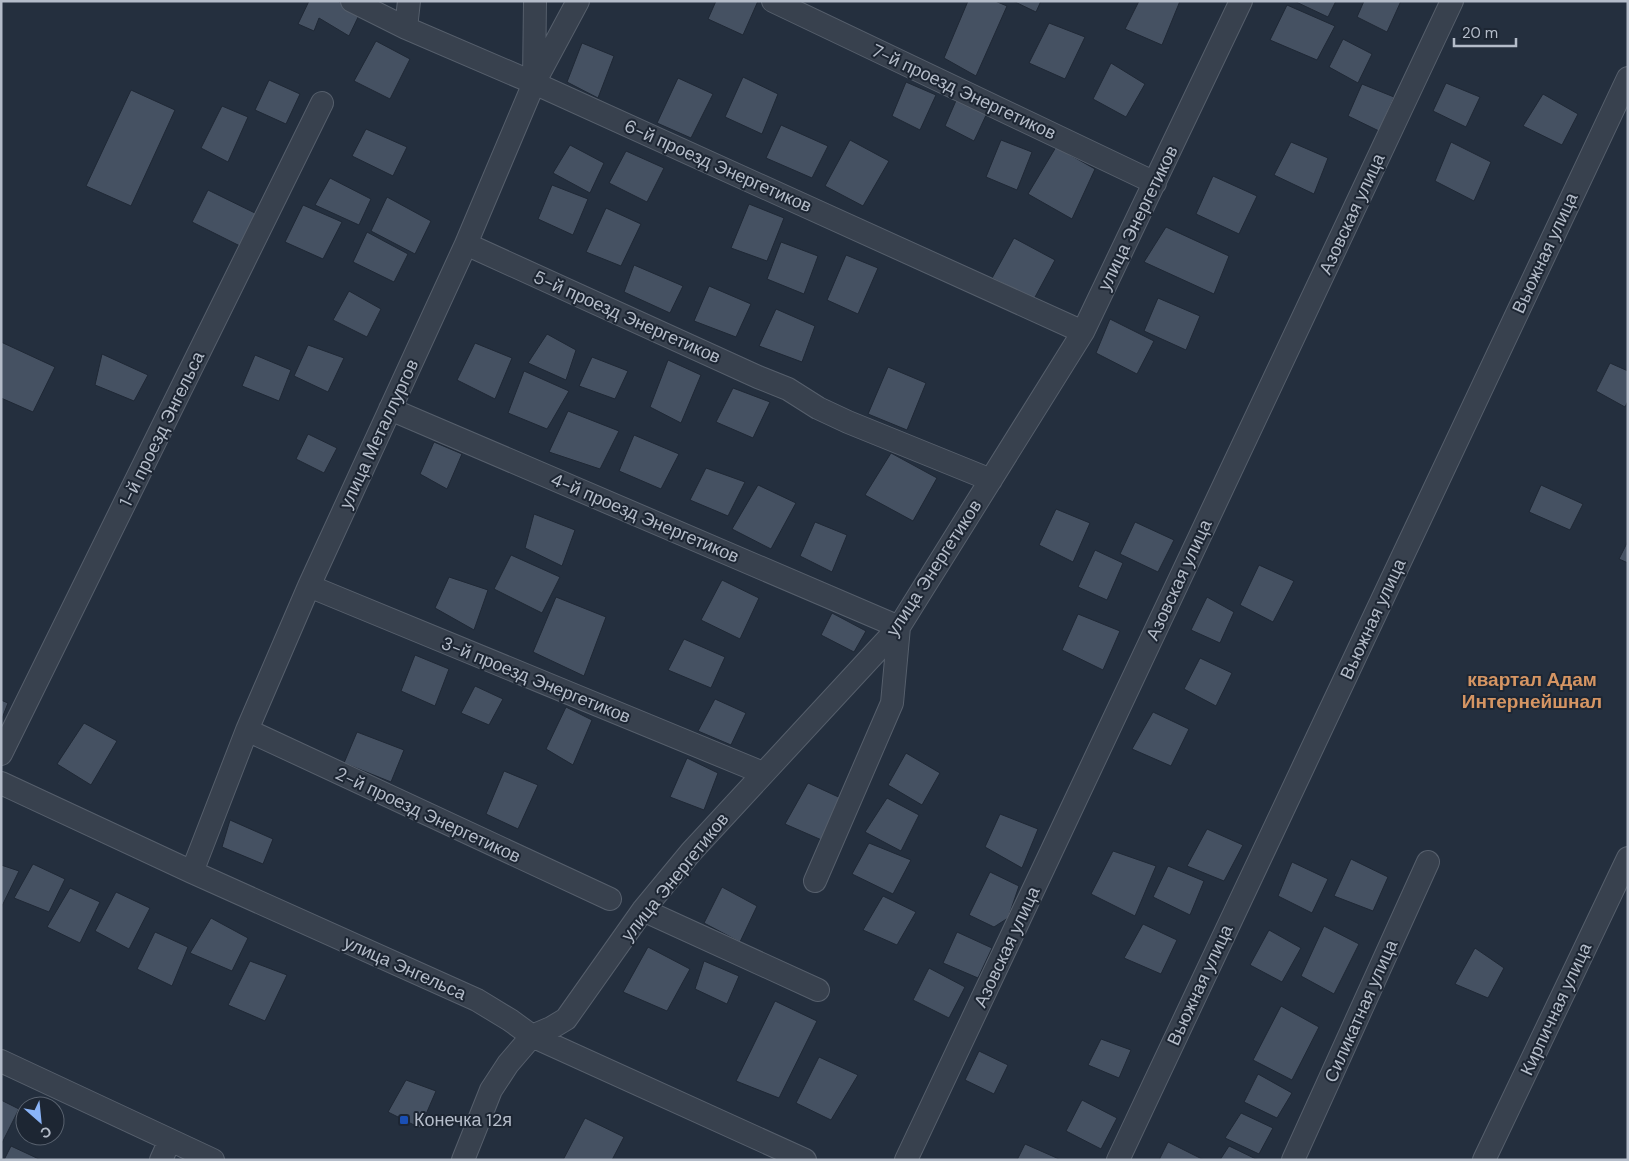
<svg xmlns="http://www.w3.org/2000/svg" width="1629" height="1161" viewBox="0 0 1629 1161" font-family="'DM Sans',sans-serif">
	<style>
		.building { fill: #455162; stroke: #1f2835 }
		.lines { fill: none; stroke-linecap: round; stroke-linejoin: round }
		.minor-casing { stroke: #565f6c; stroke-width: 24 }
		.minor { stroke: #38414e; stroke-width: 22 }
		.transit-dot { fill: #1a4fb4; stroke: #1d2633; stroke-width: 2 }
		.labels { text-anchor: middle; stroke-width: 4; stroke-linejoin: round; paint-order: stroke }
		.street-label { font-size: 18px; fill: #b4bcc9; stroke: #1d2633 }
		.poi-label { font-size: 18px; fill: #b4bcc9; stroke: #1d2633; text-anchor: start }
		.neighbourhood-label { font-size: 19px; font-weight: bold; fill: #d59563; stroke: #1d2633 }
	</style>
	<rect width="100%" height="100%" fill="#242f3e"/>
	<path class="building" d="M309 1H338L360 13 349 36 319 18 314 31 298 24Z
		M716 1H758L743 35 708 19Z
		M968 1H995L1007 6 976 76 944 58Z
		M1013 1H1041L1036 12Z
		M1139 1H1180L1162 45 1125 29Z
		M1294 1H1336L1328 17Z
		M1364 1H1401L1387 32 1357 17Z
		M1287 5 1335 26 1317 60 1270 40Z
		M1049 23 1085 37 1065 79 1029 63Z
		M1343 39 1372 54 1358 83 1329 67Z
		M376 41 410 59 390 99 354 81Z
		M582 43 614 56 598 98 567 82Z
		M1111 63 1145 84 1126 117 1093 99Z
		M743 77 778 94 762 134 725 117Z
		M678 78 713 94 691 138 657 123Z
		M269 80 300 94 286 124 255 110Z
		M906 82 936 95 920 130 892 116Z
		M1446 83 1480 97 1466 127 1433 111Z
		M1362 84 1394 97 1379 131 1348 116Z
		M131 90 175 110 131 206 86 186Z
		M1543 94 1578 114 1562 145 1523 126Z
		M958 96 988 111 974 141 945 126Z
		M222 106 248 117 228 162 201 148Z
		M781 125 828 146 812 178 766 158Z
		M366 129 407 147 393 176 352 156Z
		M850 140 889 161 863 206 825 186Z
		M1001 140 1032 152 1017 190 986 177Z
		M1291 142 1328 158 1314 194 1274 175Z
		M1451 142 1491 162 1474 201 1435 181Z
		M570 145 604 163 590 193 553 173Z
		M1056 147 1095 169 1072 219 1028 194Z
		M626 151 664 168 647 202 609 183Z
		M1213 176 1257 196 1239 234 1196 214Z
		M330 178 371 199 359 225 315 205Z
		M552 185 588 199 573 235 538 219Z
		M208 190 257 214 240 246 192 222Z
		M387 197 431 221 415 254 371 231Z
		M749 204 784 218 767 261 731 248Z
		M303 205 342 222 323 259 285 242Z
		M606 208 641 224 621 266 586 252Z
		M1166 227 1229 256 1214 294 1144 262Z
		M367 232 408 254 394 282 353 262Z
		M1014 238 1055 260 1034 299 992 278Z
		M781 242 818 256 804 294 767 279Z
		M846 255 878 268 858 314 827 300Z
		M634 265 683 286 670 313 624 292Z
		M709 286 751 304 736 337 694 321Z
		M349 291 381 309 367 337 333 320Z
		M1158 298 1200 316 1186 350 1144 331Z
		M776 309 815 326 802 362 759 346Z
		M1110 319 1154 341 1137 374 1096 353Z
		M547 334 576 350 566 380 528 363Z
		M1 342 55 367 33 412 1 398Z
		M475 343 512 358 495 399 457 380Z
		M308 345 344 358 328 392 294 376Z
		M102 354 148 375 134 401 95 385Z
		M255 355 291 370 279 401 242 386Z
		M592 357 628 371 615 399 579 386Z
		M668 360 701 375 681 423 650 407Z
		M1610 363 1628 371V401L1625 407 1596 391Z
		M888 367 926 383 907 430 868 414Z
		M524 371 569 391 547 429 508 413Z
		M733 388 770 402 753 438 716 422Z
		M568 411 619 431 600 469 549 452Z
		M308 434 337 448 324 473 296 459Z
		M634 435 679 454 661 489 619 471Z
		M434 442 462 454 447 489 420 474Z
		M891 453 937 478 913 521 865 495Z
		M706 468 745 482 728 516 690 500Z
		M758 485 796 503 771 549 732 529Z
		M1541 485 1583 504 1570 530 1529 512Z
		M1056 509 1090 523 1073 562 1039 545Z
		M534 514 575 530 562 566 525 548Z
		M815 522 847 535 832 572 800 556Z
		M1135 522 1174 540 1158 572 1120 554Z
		M1628 541V563L1619 559Z
		M1095 550 1123 563 1107 600 1078 587Z
		M511 555 560 577 542 613 494 589Z
		M1259 565 1294 581 1273 622 1240 605Z
		M449 577 488 590 474 630 435 608Z
		M722 580 759 598 740 639 701 620Z
		M556 597 606 617 584 676 533 652Z
		M1207 597 1234 612 1220 643 1191 630Z
		M832 613 866 631 854 652 821 635Z
		M1078 614 1120 631 1103 670 1062 650Z
		M684 639 725 657 711 688 668 670Z
		M415 655 449 669 435 706 401 691Z
		M1200 658 1232 673 1216 706 1184 689Z
		M475 686 503 699 489 725 461 713Z
		M715 699 746 713 731 745 698 731Z
		M1 700 8 703 1 721Z
		M566 707 592 720 573 765 546 749Z
		M1153 712 1189 729 1171 766 1132 749Z
		M84 723 117 741 91 785 57 764Z
		M357 732 404 750 391 782 344 763Z
		M906 753 940 773 922 805 888 785Z
		M687 758 718 773 704 810 670 797Z
		M504 771 538 785 518 829 486 814Z
		M808 783 845 800 824 841 785 824Z
		M887 798 919 815 901 851 865 832Z
		M1000 814 1038 829 1022 868 985 847Z
		M230 820 273 839 263 864 222 847Z
		M1207 829 1243 845 1224 881 1187 866Z
		M869 843 911 860 893 894 852 874Z
		M1113 851 1156 866 1135 916 1091 894Z
		M1351 859 1388 877 1373 911 1334 896Z
		M1292 862 1328 879 1312 913 1278 896Z
		M33 864 65 879 49 912 14 898Z
		M1 865 19 871 1 908Z
		M1168 866 1204 881 1190 915 1153 897Z
		M990 872 1019 886 1008 918 994 927 969 915Z
		M722 887 757 906 740 942 704 923Z
		M70 888 100 902 80 943 47 927Z
		M116 892 150 908 129 949 95 931Z
		M883 896 916 912 897 945 863 930Z
		M211 918 248 938 232 971 190 953Z
		M1143 924 1177 940 1161 974 1124 958Z
		M1324 926 1359 944 1334 994 1301 976Z
		M1269 930 1301 948 1282 982 1250 965Z
		M155 932 188 947 172 986 137 969Z
		M957 932 992 948 978 978 943 963Z
		M648 947 690 969 667 1011 623 992Z
		M1475 948 1504 968 1488 998 1455 984Z
		M250 961 287 975 265 1021 228 1005Z
		M704 961 739 976 727 1004 695 989Z
		M929 968 965 987 949 1018 913 1000Z
		M775 1001 817 1021 779 1098 736 1081Z
		M1281 1006 1319 1027 1292 1080 1253 1060Z
		M1101 1039 1131 1050 1119 1078 1088 1065Z
		M979 1051 1008 1065 994 1094 965 1080Z
		M819 1057 858 1075 831 1120 796 1103Z
		M1258 1074 1292 1093 1277 1118 1244 1102Z
		M406 1080 436 1091 420 1128 388 1112Z
		M1 1100 19 1109 2 1143 1 1142Z
		M1082 1100 1117 1118 1101 1149 1066 1131Z
		M1241 1113 1273 1128 1259 1154 1225 1138Z
		M585 1118 624 1137 612 1160H563Z
		M1168 1142 1204 1160H1159Z
		M1025 1144 1059 1159V1160H1017Z
		M11 1146 41 1160H4Z
		M1229 1146 1258 1160H1220Z"/>
	<g class="lines">
		<defs>
			<path id="minor" d="M352 1 406 28 534 83 1083 332
				M773 1 1155 183
				M406 28 409 1
				M534 80 535 1
				M466 244 758 377 788 389 818 408 848 422 991 480
				M390 409 899 627 892 703 815 881
				M309 586 763 773
				M247 730 610 899
				M1 754 322 103
				M1 783 192 872 477 1000 510 1020 532 1036 805 1160
				M192 872 247 730 309 586 466 244 534 83 578 1
				M643 910 818 990
				M1 1061 213 1160
				M161 1160 170 1140
				M463 1160 491 1090 508 1064 532 1036 551 1028 566 1019 643 910 691 852 899 627 1083 332 1241 1
				M906 1160 1452 1
				M1118 1160 1628 78
				M1293 1160 1428 862
				M1484 1160 1628 858"/>
		</defs>
		<use href="#minor" class="minor-casing"/>
		<use href="#minor" class="minor"/>
	</g>
	<rect class="transit-dot" x="399" y="1115" width="10" height="10" rx="2.5"/>
	<g class="labels">
		<g class="street-label">
			<text transform="translate(964 92) rotate(25)" y="6">7-й проезд Энергетиков</text>
			<text transform="translate(718 166) rotate(24)" y="6">6-й проезд Энергетиков</text>
			<text transform="translate(1352 214) rotate(-65)" y="6">Азовская улица</text>
			<text transform="translate(1138 218) rotate(-64)" y="6">улица Энергетиков</text>
			<text transform="translate(1545 253) rotate(-65)" y="6">Вьюжная улица</text>
			<text transform="translate(627 317) rotate(24)" y="6">5-й проезд Энергетиков</text>
			<text transform="translate(162 429) rotate(-64)" y="6">1-й проезд Энгельса</text>
			<text transform="translate(379 434) rotate(-65)" y="6">улица Металлургов</text>
			<text transform="translate(645 518) rotate(23)" y="6">4-й проезд Энергетиков</text>
			<text transform="translate(934 568) rotate(-57)" y="6">улица Энергетиков</text>
			<text transform="translate(1179 580) rotate(-65)" y="6">Азовская улица</text>
			<text transform="translate(1373 619) rotate(-65)" y="6">Вьюжная улица</text>
			<text transform="translate(536 680) rotate(22)" y="6">3-й проезд Энергетиков</text>
			<text transform="translate(428 815) rotate(25)" y="6">2-й проезд Энергетиков</text>
			<text transform="translate(675 877) rotate(-51)" y="6">улица Энергетиков</text>
			<text transform="translate(1007 947) rotate(-65)" y="6">Азовская улица</text>
			<text transform="translate(405 968) rotate(24)" y="6">улица Энгельса</text>
			<text transform="translate(1200 985) rotate(-65)" y="6">Вьюжная улица</text>
			<text transform="translate(1556 1009) rotate(-65)" y="6">Кирпичная улица</text>
			<text transform="translate(1361 1011) rotate(-66)" y="6">Силикатная улица</text>
		</g>
		<g class="poi-label">
			<text x="414" y="1126">Конечка 12я</text>
		</g>
		<g class="neighbourhood-label">
			<text x="1532" y="686">квартал Адам<tspan x="1532" dy="22">Интернейшнал</tspan></text>
		</g>
	</g>
	<rect width="1629" height="1161" fill="none" stroke="#b4bcc9" stroke-width="5"/>
	<g transform="translate(40 1121) rotate(153)"><circle r="24" fill="#1d2633" stroke="#59626f"/>
	<path d="M0-4L9 19L0 12L-9 19Z" fill="#8ab4f8"/>
	<text y="-8" font-size="14" font-weight="bold" text-anchor="middle" fill="#b4bcc9">С</text>
	</g>
	<path d="M1454 38v8h62v-8" fill="none" stroke="#b4bcc9" stroke-width="2.5"/>
	<text x="1462" y="38" font-size="15" fill="#b4bcc9" stroke="#1d2633" stroke-width="4" paint-order="stroke">20 m</text>
</svg>
